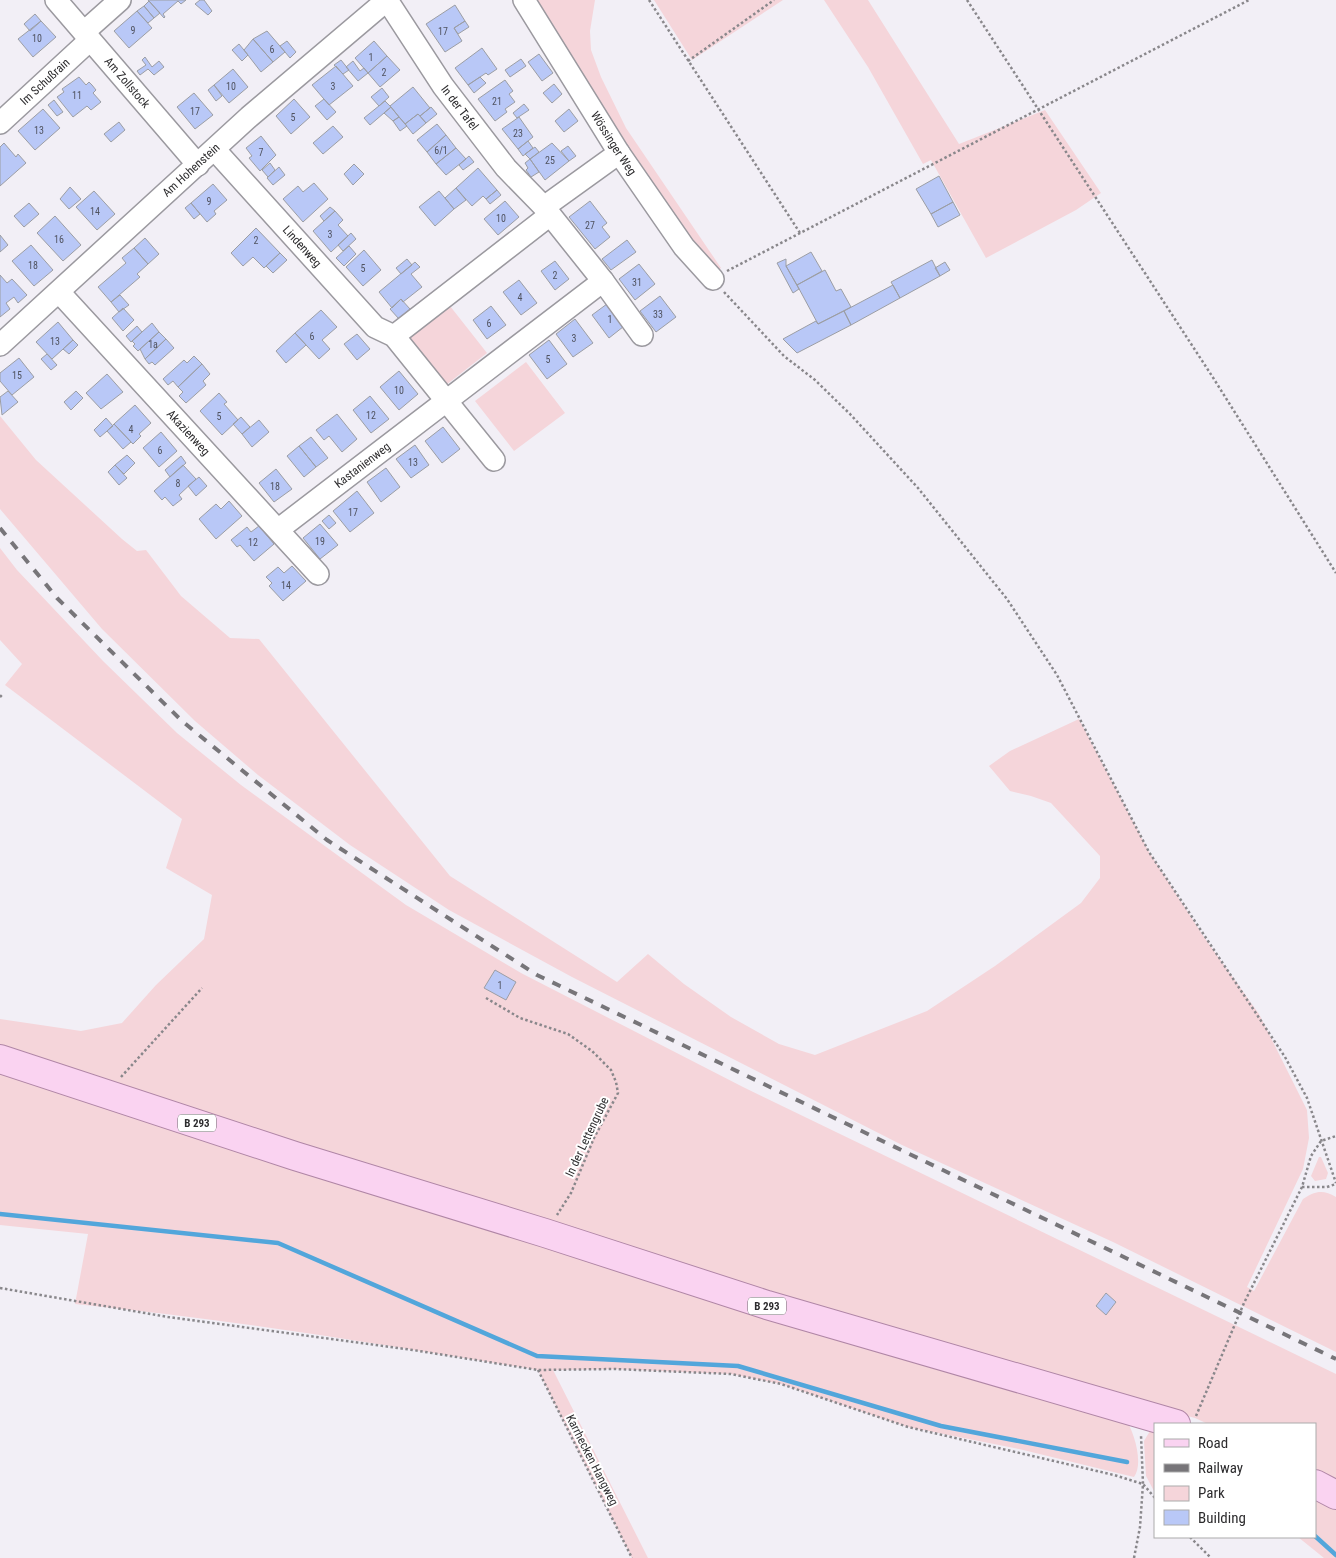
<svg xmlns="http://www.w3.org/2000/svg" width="1336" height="1558" viewBox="0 0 1336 1558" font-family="'Roboto Condensed',sans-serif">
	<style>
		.green { fill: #f5d5da; fill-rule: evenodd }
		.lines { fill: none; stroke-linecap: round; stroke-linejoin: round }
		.stream { stroke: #52a6db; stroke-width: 4.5 }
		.building { fill: #b9c8f7; stroke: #9c9ea4 }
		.minor-casing { stroke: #9b999f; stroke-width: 24 }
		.major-casing { stroke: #b086a6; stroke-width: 30 }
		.path { stroke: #89878b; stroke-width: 2.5; stroke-dasharray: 2.5 2.5; stroke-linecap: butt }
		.minor { stroke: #fff; stroke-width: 21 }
		.major { stroke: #fad3f1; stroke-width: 28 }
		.rail { stroke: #777579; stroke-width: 4; stroke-dasharray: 9 9; stroke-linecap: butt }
		.labels { text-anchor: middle; stroke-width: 4; stroke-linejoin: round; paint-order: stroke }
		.number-label { font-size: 10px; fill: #505360 }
		.shield { fill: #fff; stroke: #6c6b6d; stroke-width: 1 }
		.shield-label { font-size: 11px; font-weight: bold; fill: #2d2c2e }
		.street-label { font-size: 12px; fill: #2d2c2e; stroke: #fff }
	</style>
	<rect width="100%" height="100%" fill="#f2eff6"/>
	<path class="green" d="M530 0H595L590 31 591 50 601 77 626 128 721 268 712 274Z
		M654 0H783L692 60Z
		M824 0H868L959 144 1045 110 1101 193 1076 210 986 258 931 160 923 164 868 67Z
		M450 306 487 353 446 385 410 337Z
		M526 362 565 413 514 451 475 401Z
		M0 416 36 460 122 539 137 551 146 550 181 596 230 638 259 639 450 876 617 982 648 954 684 984 731 1017 779 1044 815 1055 927 1011 995 966 1081 903 1100 878V856L1051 803 1031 796 1010 791 989 766 1010 751 1079 719 1149 852 1204 937 1259 1014 1307 1110 1309 1138 1303 1169 1247 1287 1254 1291 1303 1199C1315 1191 1323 1189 1336 1197V1352L1113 1242 902 1145 572 977 449 910 350 845 258 775 195 721 102 629 0 509Z
		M0 548 17 570 103 661 177 733 241 785 406 905 521 973 743 1087 1336 1374V1486L1315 1475V1424H1208L1195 1418 971 1356 0 1050V1019L81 1031 122 1023 156 985 204 939 212 895 166 868 182 819 5 685 22 664 0 640ZM1106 1293 1116 1302 1106 1314 1096 1306Z
		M0 1068 1125 1418C1134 1431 1144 1464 1134 1477L1019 1449 908 1427 781 1384 731 1374 615 1369 553 1370 648 1558H632L538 1370C384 1345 231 1319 75 1304L88 1234 0 1225Z
		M1319 1157H1321L1328 1173 1326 1179 1315 1181 1311 1176Z
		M1155 1430V1493L1146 1476 1144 1441 1150 1431Z
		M1315 1494 1336 1505V1558H1324L1298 1537H1315Z"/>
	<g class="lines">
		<path class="stream" d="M0 1214 278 1243 537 1356 738 1366 941 1426 1127 1462
			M1315 1536 1336 1555"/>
	</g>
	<path class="building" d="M148 0H186L181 4 178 1 163 14 165 17 164 18Z
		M200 0H204L212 11 208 15 195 4Z
		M149 1 160 13 154 18 144 6Z
		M455 5 465 21 454 28 462 41 445 52 426 24Z
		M144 6 154 18 148 23 137 11Z
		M137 11 152 28 129 48 114 31Z
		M35 14 41 21 30 31 24 24Z
		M41 21 56 37 33 57 18 39Z
		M465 21 469 27 458 34 454 28Z
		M267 31 285 52 273 62 253 39Z
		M253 39 273 62 261 72 244 50Z
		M287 41 296 52 290 58 280 46Z
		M374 41 387 56 368 73 355 58Z
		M239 44 248 55 242 61 232 50Z
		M482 48 497 69 488 75 486 73 468 85 455 68Z
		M539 54 553 73 542 81 528 62Z
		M387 56 400 70 380 87 368 73Z
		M145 57 152 67 159 61 164 67 154 75 148 69 140 75 137 71 146 65 142 60Z
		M521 59 526 66 510 77 505 70Z
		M341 60 349 70 343 74 334 65Z
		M353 61 360 71 364 68 368 73 358 81 346 67Z
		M336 66 353 86 329 105 312 85Z
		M233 69 248 87 229 103 214 85Z
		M79 77 86 85 89 82 92 85 96 90 93 93 101 102 91 110 87 106 73 117 57 97 64 92 62 89Z
		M480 77 486 83 474 93 468 85Z
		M505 80 513 91 509 94 515 102 505 109 507 112 495 121 478 99Z
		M554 84 562 94 552 103 543 93Z
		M214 85 222 96 216 101 208 90Z
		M413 87 430 108 420 116 418 114 405 124 390 106Z
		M382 88 389 97 379 106 371 97Z
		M194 93 213 115 195 129 177 107Z
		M294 99 310 117 291 134 276 116Z
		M324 99 336 112 327 120 315 106Z
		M54 100 63 112 57 116 48 105Z
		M385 101 391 107 370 125 364 118Z
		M524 104 529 110 517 118 513 113Z
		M391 107 399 117 393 121 384 113Z
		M431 107 437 114 426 123 420 116Z
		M43 109 60 128 35 150 18 131Z
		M569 109 578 121 564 132 555 121Z
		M418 114 426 123 413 134 405 124Z
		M399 117 407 126 400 131 393 121Z
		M519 117 533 137 518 149 502 129Z
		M119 122 125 130 111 142 104 134Z
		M437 124 446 135 427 152 417 140Z
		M333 126 343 137 323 154 313 143Z
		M446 135 456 148 436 164 427 152Z
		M261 136 276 155 260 171 249 158 252 156 246 148Z
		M528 141 533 148 523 156 518 149Z
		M4 143 16 157 18 154 26 163 0 186V147Z
		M552 143 569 161 545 180 530 159Z
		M568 146 576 156 569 161 561 151Z
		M535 147 539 152 530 159 525 154Z
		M456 148 466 159 446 175 436 164Z
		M469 156 474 162 463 170 459 165Z
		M530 159 539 172 531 177 526 170 528 168 525 163Z
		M270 163 275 170 268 177 262 170Z
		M354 164 364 174 353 185 344 174Z
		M279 167 285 175 273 185 267 178Z
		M478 168 497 190 486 199 483 196 472 206 456 188Z
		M939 176 953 202 931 214 916 189Z
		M314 183 328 199 303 222 283 199 298 186 303 192Z
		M213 184 227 200 214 211 216 214 207 222 191 203Z
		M70 187 81 199 69 209 60 199Z
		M456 188 466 200 454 209 445 198Z
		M497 190 501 195 490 204 486 199Z
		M94 191 115 214 97 230 76 207Z
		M439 191 454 209 435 226 419 207Z
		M505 201 519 217 498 235 484 219Z
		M590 201 607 223 602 227 610 237 595 249 569 217Z
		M953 202 960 215 938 227 931 214Z
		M29 203 39 214 24 227 14 216Z
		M191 203 200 214 194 219 185 208Z
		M330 207 335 211 324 221 320 216Z
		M335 211 343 220 338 225 348 236 331 252 313 231Z
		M55 216 81 245 63 261 37 233Z
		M256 228 280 253 264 268 253 257 243 266 231 253Z
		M351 233 356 239 343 251 338 245Z
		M0 235 8 245 0 252Z
		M145 238 159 254 148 264 134 248Z
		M627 240 636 252 611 270 602 259Z
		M31 245 53 270 34 286 12 261Z
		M349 246 356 254 344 266 336 258Z
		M134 248 148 264 137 274 140 277 111 302 98 287 126 263 122 258Z
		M364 250 381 270 363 286 346 267Z
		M811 252 822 271 797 285 786 266Z
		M280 253 287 260 273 273 266 266Z
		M407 259 412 265 401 274 396 268Z
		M786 259V266L799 289 793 293 777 263Z
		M932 260 940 276 900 298 891 282Z
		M555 261 569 279 555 290 541 271Z
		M415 262 420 267 411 274 422 287 403 302 401 299 392 308 379 292Z
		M945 262 950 270 940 276 935 268Z
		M639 264 655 284 635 300 619 279Z
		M825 270 836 291 841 289 851 307 818 324 797 285Z
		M0 275 7 283 12 279 27 295 18 303 14 297 6 303 10 309 0 317Z
		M519 280 537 303 521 315 503 292Z
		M893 285 900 298 851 325 844 311Z
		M120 295 129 305 119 312 111 302Z
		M660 296 676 317 656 332 640 311Z
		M401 299 410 309 399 319 390 309Z
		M611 301 628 323 609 338 592 315Z
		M491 306 506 325 487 339 473 320Z
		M123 308 134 320 123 331 112 318Z
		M321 310 337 327 322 340 330 349 319 359 295 333Z
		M844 311 851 325 797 353 783 339 816 321 818 324Z
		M575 319 593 343 573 357 556 334Z
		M58 322 73 340 52 359 36 342Z
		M152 323 159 332 138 351 133 346 135 344 132 341Z
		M137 326 142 332 131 342 126 336Z
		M159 332 166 339 145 359 140 349Z
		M295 333 306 345 286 363 276 351Z
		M357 334 370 349 357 360 344 344Z
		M166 339 174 348 155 365 152 362 149 364 145 359Z
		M73 340 78 345 69 354 63 349Z
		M549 340 567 364 547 379 529 355Z
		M47 354 57 365 51 370 41 359Z
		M194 356 202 364 178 387 173 381 168 385 163 379 184 360 187 363Z
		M19 358 34 377 12 395 0 381V373Z
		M202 364 210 374 203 381 206 385 186 403 179 396 183 392 178 387Z
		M399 371 418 394 399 410 380 387Z
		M107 374 123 392 101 409 86 393Z
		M8 391 18 402 2 415 0 397Z
		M76 391 83 398 71 410 64 402Z
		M219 393 227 402 224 404 238 420 222 435 200 411Z
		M370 396 389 419 371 433 353 410Z
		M135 405 151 423 139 434 141 436 133 444 114 424Z
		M337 414 357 439 342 452 329 436 324 440 316 430Z
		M241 417 250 427 242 434 233 424Z
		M106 418 113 426 100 437 94 430Z
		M259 420 269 432 252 447 242 434Z
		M114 424 131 442 123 449 107 431Z
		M443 427 460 449 442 463 425 441Z
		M161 432 177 451 159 467 143 448Z
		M311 437 328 458 316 467 299 446Z
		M415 445 429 465 411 478 396 459Z
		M299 446 316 467 304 477 287 456Z
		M127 455 135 463 124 474 115 465Z
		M181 456 186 463 170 477 165 470Z
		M115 465 127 478 119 485 108 472Z
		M183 465 196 479 179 495 182 499 173 506 165 497 162 500 154 491Z
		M386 468 400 487 381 502 367 482Z
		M276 469 292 489 274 502 259 483Z
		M199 477 207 486 196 496 188 486Z
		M357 491 374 513 350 532 333 511Z
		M229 501 242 516 216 539 199 519 216 504 221 509Z
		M329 515 336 523 329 529 322 521Z
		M320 524 338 545 320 559 303 538Z
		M259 526 274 544 254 561 240 545 237 547 231 540 247 527 251 532Z
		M292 566 306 581 283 601 269 586 272 583 266 577 278 567 284 573Z
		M495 970 516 982 506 1000 484 988Z
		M1106 1293 1116 1302 1106 1315 1096 1306Z"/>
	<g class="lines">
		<defs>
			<g id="minor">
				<path id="s1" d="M56 0 198 165"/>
				<path id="s2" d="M387 0 443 86 506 168 544 207 619 153"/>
				<path id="s3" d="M524 0 619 153 684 247 713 279"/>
				<path d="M84 32 120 0"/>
				<path id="s4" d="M0 123 90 40"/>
				<path id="s5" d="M215 150 375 327 394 336 494 460"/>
				<path d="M544 207 603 281 642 335"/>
				<path id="s6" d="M59 292 318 574"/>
				<path d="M394 336 550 215"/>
				<path id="s7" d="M0 345 249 117 387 0"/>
				<path id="s8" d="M279 529 603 281"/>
			</g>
			<path id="major" d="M0 1059 295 1156 545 1233 767 1305 1176 1424
				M1315 1484 1336 1495"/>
		</defs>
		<use href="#minor" class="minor-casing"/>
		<use href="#major" class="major-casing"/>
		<path class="path" d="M649 0 800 233
			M967 0 1212 376 1336 573
			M688 61 774 0
			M727 271 1249 0
			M724 292 784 356 815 380 850 414 918 488 1007 599 1057 675 1149 852 1285 1057 1307 1098 1336 1183
			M0 697 2 695
			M486 998 520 1018 568 1034 592 1051 611 1070 616 1082 618 1093 594 1138 571 1193 557 1215
			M121 1077 202 988
			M1302 1187H1327L1336 1184
			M0 1288 168 1317 413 1350 538 1370 615 1369 731 1374 781 1384 908 1427 1114 1475 1143 1484 1155 1498
			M538 1370 632 1558
			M1196 1416 1244 1303 1302 1187 1311 1156 1321 1141 1336 1136
			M1190 1537 1211 1558
			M1134 1558 1140 1527 1143 1484 1141 1435"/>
		<use href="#minor" class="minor"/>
		<use href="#major" class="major"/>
		<path class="rail" d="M0 528 57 598 182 721 327 840 537 975 1336 1359"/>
	</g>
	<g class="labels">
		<g class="number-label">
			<text x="133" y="34">9</text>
			<text x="443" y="35">17</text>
			<text x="37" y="42">10</text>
			<text x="272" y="53">6</text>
			<text x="371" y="61">1</text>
			<text x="384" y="76">2</text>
			<text x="231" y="90">10</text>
			<text x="333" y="90">3</text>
			<text x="77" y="99">11</text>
			<text x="497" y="105">21</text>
			<text x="195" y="115">17</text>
			<text x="293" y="121">5</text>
			<text x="39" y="134">13</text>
			<text x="518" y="137">23</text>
			<text x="441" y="154">6/1</text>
			<text x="261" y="156">7</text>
			<text x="550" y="164">25</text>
			<text x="209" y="205">9</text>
			<text x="95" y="215">14</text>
			<text x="501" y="222">10</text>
			<text x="590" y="229">27</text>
			<text x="330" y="238">3</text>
			<text x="59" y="243">16</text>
			<text x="256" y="244">2</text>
			<text x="33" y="269">18</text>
			<text x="363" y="272">5</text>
			<text x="555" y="279">2</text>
			<text x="637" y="286">31</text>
			<text x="520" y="301">4</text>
			<text x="658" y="318">33</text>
			<text x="610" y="323">1</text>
			<text x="489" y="327">6</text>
			<text x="312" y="340">6</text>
			<text x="574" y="342">3</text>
			<text x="55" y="345">13</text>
			<text x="153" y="348">1a</text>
			<text x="548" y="363">5</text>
			<text x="17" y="379">15</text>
			<text x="399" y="394">10</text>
			<text x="371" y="419">12</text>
			<text x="219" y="420">5</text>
			<text x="131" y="433">4</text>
			<text x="160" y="454">6</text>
			<text x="413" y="466">13</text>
			<text x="178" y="487">8</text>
			<text x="275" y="490">18</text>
			<text x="353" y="516">17</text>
			<text x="320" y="545">19</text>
			<text x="253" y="546">12</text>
			<text x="286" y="589">14</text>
			<text x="500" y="989">1</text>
		</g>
		<g class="shield">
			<rect x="178" y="1114.5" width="38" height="17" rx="4"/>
			<rect x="748" y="1297.5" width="38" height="17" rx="4"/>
		</g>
		<g class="shield-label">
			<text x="197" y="1127">B 293</text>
			<text x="767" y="1310">B 293</text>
		</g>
		<g class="street-label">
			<text dy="4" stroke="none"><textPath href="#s4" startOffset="61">Im Schußrain</textPath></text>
			<text dy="4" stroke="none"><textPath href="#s1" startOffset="109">Am Zollstock</textPath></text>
			<text dy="4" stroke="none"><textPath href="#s2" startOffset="130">In der Tafel</textPath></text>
			<text dy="4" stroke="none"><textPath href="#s3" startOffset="169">Wössinger Weg</textPath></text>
			<text dy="4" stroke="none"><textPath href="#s7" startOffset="259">Am Hohenstein</textPath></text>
			<text dy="4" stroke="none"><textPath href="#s5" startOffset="130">Lindenweg</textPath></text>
			<text dy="4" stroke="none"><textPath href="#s6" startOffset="191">Akazienweg</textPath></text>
			<text dy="4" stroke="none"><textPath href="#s8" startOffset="105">Kastanienweg</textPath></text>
			<text transform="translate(587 1137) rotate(-65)" y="4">In der Lettengrube</text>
			<text transform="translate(592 1460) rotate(63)" y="4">Karrhecken Hangweg</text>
		</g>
	</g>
	<rect x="1154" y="1423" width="162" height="115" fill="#ffffff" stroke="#ababab"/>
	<rect x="1164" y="1439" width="25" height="8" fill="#fad3f1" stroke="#ababab"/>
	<text x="1198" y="1448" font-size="15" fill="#2d2c2e">Road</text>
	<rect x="1164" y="1464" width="25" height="8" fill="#777579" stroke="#ababab"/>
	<text x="1198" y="1473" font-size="15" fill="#2d2c2e">Railway</text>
	<rect x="1164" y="1486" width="25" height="15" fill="#f5d5da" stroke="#ababab"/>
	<text x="1198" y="1498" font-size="15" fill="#2d2c2e">Park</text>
	<rect x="1164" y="1510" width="25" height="15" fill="#b9c8f7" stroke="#ababab"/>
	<text x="1198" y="1523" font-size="15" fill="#2d2c2e">Building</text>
</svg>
